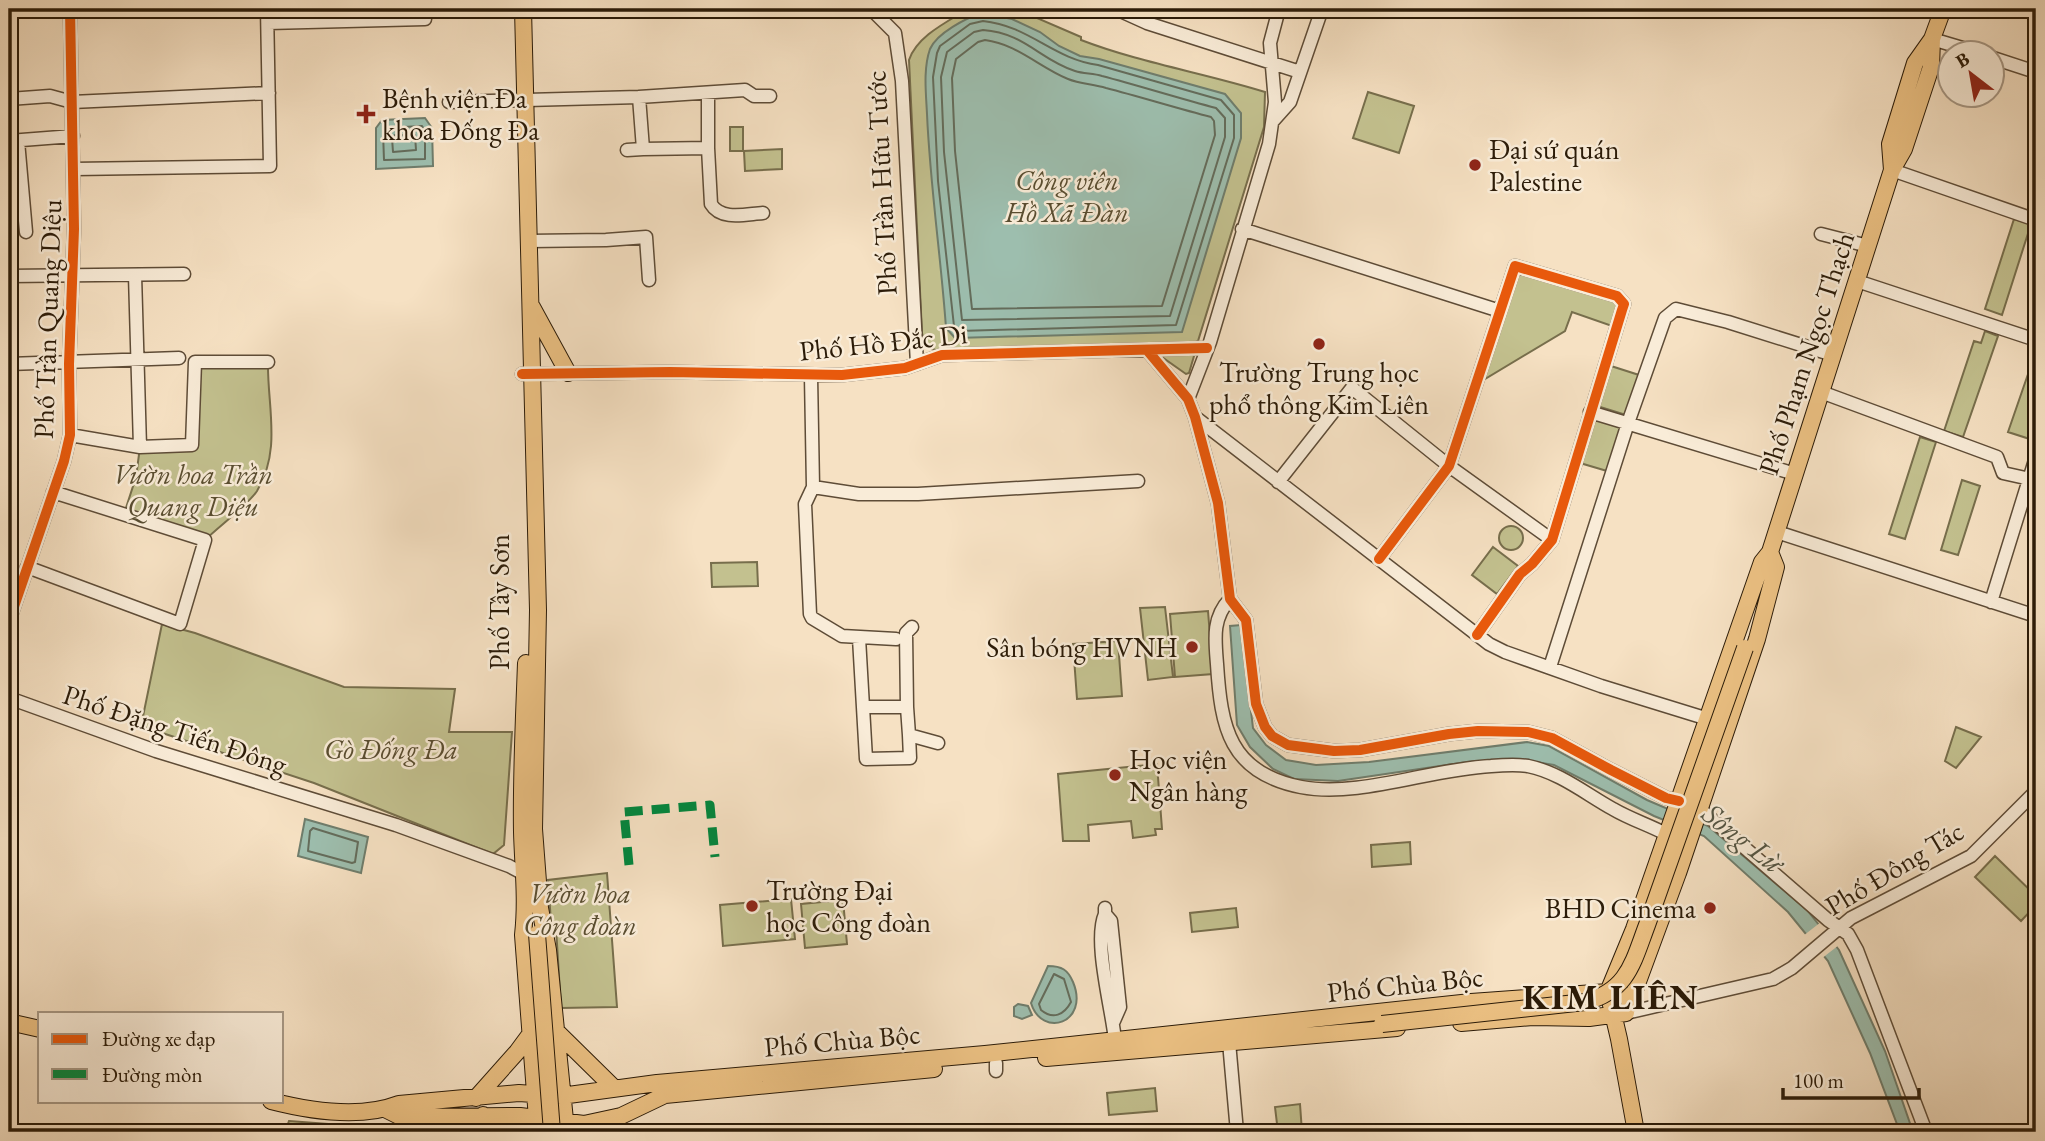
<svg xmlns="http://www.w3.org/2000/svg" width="2045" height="1141" viewBox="0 0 2045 1141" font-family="'EB Garamond',serif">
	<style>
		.green { fill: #c3c18f; stroke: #776e4c; stroke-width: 2 }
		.water { fill: #9dbeae; stroke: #6f7d6c; stroke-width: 2 }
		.pier { fill: #f6e1c3 }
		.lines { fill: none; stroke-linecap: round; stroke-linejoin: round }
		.shore { stroke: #646c5b; stroke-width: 2 }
		.minor-casing { stroke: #5e4c37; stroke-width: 15 }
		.major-casing { stroke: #2b1b08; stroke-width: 18 }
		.minor { stroke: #f9ecd8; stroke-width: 12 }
		.major { stroke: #ebc082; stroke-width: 16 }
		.major-bridge-casing { stroke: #2b1b08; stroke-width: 18; stroke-linecap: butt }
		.major-bridge { stroke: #ebc082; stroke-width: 16 }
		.quiet { stroke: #00873e; stroke-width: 9; stroke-dasharray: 18 9; stroke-linecap: butt }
		.cycleway-casing { stroke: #f9ecd8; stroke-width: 15 }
		.cycleway { stroke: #e8590c; stroke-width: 10 }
		.poi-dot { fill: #8f2418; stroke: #f9ecd8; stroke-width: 2.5 }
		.labels { text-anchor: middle; stroke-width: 5; stroke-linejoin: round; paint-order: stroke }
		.poi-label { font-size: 28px; fill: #2b1b08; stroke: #f9ecd8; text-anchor: start }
		.park-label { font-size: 28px; font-style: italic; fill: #594d30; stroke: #f9ecd8 }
		.street-label { font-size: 28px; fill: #2b1b08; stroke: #f9ecd8 }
		.water-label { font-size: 30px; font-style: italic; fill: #535442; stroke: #f9ecd8 }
		.district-label { font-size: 35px; font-weight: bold; letter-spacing: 2px; fill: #2b1b08; stroke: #f9ecd8 }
	</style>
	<rect width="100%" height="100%" fill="#f6e1c3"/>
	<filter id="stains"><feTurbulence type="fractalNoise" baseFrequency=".00286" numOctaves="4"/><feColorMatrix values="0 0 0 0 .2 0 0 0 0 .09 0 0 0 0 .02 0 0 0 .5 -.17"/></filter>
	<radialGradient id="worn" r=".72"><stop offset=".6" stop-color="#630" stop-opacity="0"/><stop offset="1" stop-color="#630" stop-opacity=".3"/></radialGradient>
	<path class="green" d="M272 9H420L421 15 273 21Z
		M968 9H1016L1081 37V40C1141 63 1204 73 1265 92L1264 127 1198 341 1194 343 938 351 925 346 922 333 909 60C917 36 947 22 968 9Z
		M1368 92 1414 106 1399 153 1353 138Z
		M730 127H743V151H730Z
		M782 149V169L745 171 744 151Z
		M2014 219 2031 224 2002 315 1985 309Z
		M1517 270 1616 300 1619 305 1612 326 1572 312 1565 331 1480 382Z
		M1985 331 1998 336 1963 437 1944 431 1974 341 1981 343Z
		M2036 351V441L2008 432Z
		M1193 353 1194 356 1189 373 1186 374 1162 357 1164 355Z
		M195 362H268C267 405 282 450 257 491 248 505 218 527 205 540L124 514 136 477 140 447 192 445Z
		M1611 366 1639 375 1626 415 1597 406Z
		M1595 418 1622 426 1607 471 1580 463Z
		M1920 437 1936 442 1905 539 1889 534Z
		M1962 480 1980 486 1958 555 1941 550Z
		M1499 538a12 12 0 1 1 24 0a12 12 0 1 1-24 0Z
		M1493 547 1518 566 1497 594 1472 575Z
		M757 562 758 586 712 587 711 563Z
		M1165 607 1173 677 1148 680 1140 608Z
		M1208 611 1213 674 1175 677 1170 614Z
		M162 624 195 633 344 687 455 689 449 732H512L504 845 493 854 314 783 141 726Z
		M1118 641 1122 696 1077 699 1073 644Z
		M1956 727 1981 737 1956 768 1945 761Z
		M1157 764 1162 829H1155L1156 835 1133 838 1131 821 1088 825 1089 841H1063L1058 774Z
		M1410 842 1411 864 1372 867 1371 845Z
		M1995 856 2036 896V905L2021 921 1975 877Z
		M607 873 617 1007 561 1008 556 928 551 922 548 880Z
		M791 899 795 939 723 946 720 905Z
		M843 900 847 944 805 948 801 904Z
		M1236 908 1238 927 1192 932 1190 913Z
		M1155 1088 1157 1111 1109 1115 1107 1093Z
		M1300 1104 1302 1132H1278L1275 1107Z
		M289 1121 354 1126V1132H285Z"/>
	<path class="water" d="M982 13 1012 19 1040 32 1059 46 1080 56 1099 59 1225 94 1241 113V138L1182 332 955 338 946 328C941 257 930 185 927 114 926 93 923 69 930 49 937 33 966 18 982 13Z
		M425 118 432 128 433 166 376 169V128L382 120Z
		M1241 625 1253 728 1266 745 1286 760 1316 765 1369 762 1527 742 1549 746 1647 800 1708 826 1807 910 1839 950 1885 1051 1913 1132H1900L1870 1053 1828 961 1788 912 1704 836 1654 816 1554 765 1518 759 1467 762 1338 781 1294 779 1273 769 1250 747 1237 725 1230 626Z
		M305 819 368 837 361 873 298 856Z
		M1048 966C1062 966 1068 970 1073 982 1090 1023 1042 1039 1031 1003Z
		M1018 1004 1028 1006 1032 1015 1022 1019 1014 1016V1007Z"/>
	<path class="pier" d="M1821 922 1839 945 1821 959 1803 936Z"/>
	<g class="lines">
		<path class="shore" d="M983 21C1030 26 1053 59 1098 65L1221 100 1234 115V138L1176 325 959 331 954 326 938 181 933 77 937 53 940 46 970 24Z
			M983 30C1025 33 1040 60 1075 71 1084 74 1093 73 1102 76 1140 86 1178 98 1216 108L1225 118V137L1170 316 962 320 944 152 941 77 947 52 974 32Z
			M985 40C1017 44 1039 67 1068 79 1080 84 1093 84 1106 88 1141 97 1176 108 1211 117L1214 121 1215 135 1162 306 972 309 955 151 952 78 956 59 978 42Z
			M422 126 425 131V159L384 160 383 132 385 128Z
			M395 135H415L416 150 393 152 392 138Z
			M313 828 358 842 355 862 352 863 308 851 310 831Z
			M1054 974 1064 979 1071 1002C1064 1015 1053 1020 1041 1010L1039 1004Z"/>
		<defs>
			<path id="minor" d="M871 9 895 33 902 81 917 364
				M1116 9 1147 23 1300 72
				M268 23 425 19 424 9
				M1932 39 1976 52
				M1993 58 2036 72
				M708 94V148L711 204C721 221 746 214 763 213
				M639 97 643 149 708 148
				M9 99 50 96 72 102 269 93
				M449 102 639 97 745 90 754 96H770
				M1273 121 1290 102 1322 9
				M9 141 73 136
				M18 141 26 232
				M627 150 643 149
				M74 169 270 166 267 9
				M1892 170 2036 220
				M1242 229 1500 311
				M1821 234 1868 246
				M529 241 606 240 646 237 649 280
				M135 275 140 447
				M9 276 184 274
				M1857 281 2036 340
				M1147 350 1188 399 1195 417 1218 503 1230 599 1246 620 1256 704 1265 727 1272 736 1288 745 1334 751 1360 750 1449 734 1478 731 1528 732 1552 738 1611 770 1666 798 1679 801
				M9 364 179 358
				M522 374 670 372 842 375 905 368 942 355 1207 348
				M811 376 813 487 805 504 810 614 812 618 842 636 896 639
				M1821 392 1997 457 2003 473 2030 479
				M1188 399 1210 342 1269 144 1275 102 1270 43 1279 9
				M1590 412 1795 474
				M1195 417 1489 644 1505 652 1601 686 1708 719
				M70 435 140 447 192 445 195 362H268
				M1278 482 1352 388 1449 466 1552 540
				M813 487 859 494H918L1138 481
				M1777 532 2036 616
				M1379 559 1449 466 1515 266 1617 296 1624 304 1622 310 1552 540 1532 564 1520 574 1477 635
				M27 567 180 624 205 540 53 492
				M1230 599C1212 618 1215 639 1217 664 1221 727 1229 773 1301 787 1359 798 1430 769 1491 766 1503 765 1516 764 1528 766 1559 772 1586 794 1613 809 1630 819 1649 825 1666 834
				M1991 602 2036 457
				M9 621 64 461 70 435 69 364 74 229 70 9
				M859 638 866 759 910 758 909 735
				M1550 667 1628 423 1665 318 1676 309 1728 322 1833 355
				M9 698 156 751 396 825 509 866 524 874
				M863 707H907L909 735 938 743
				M907 707 906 633 912 627
				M1700 809 1828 920 1848 934 1857 950 1926 1132
				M1105 908V914L1111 921 1120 1007 1113 1023
				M1105 914C1093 941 1112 1009 1115 1040
				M1626 1013 1773 979 1792 968 1851 918 1971 856 2036 791
				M1229 1042 1237 1132
				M996 1063V1071"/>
			<path id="major" d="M523 9 538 610 534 829 540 908 548 950 566 1130
				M1892 170 1890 144 1915 63 1932 39 1943 9
				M532 307 568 373
				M526 663C524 719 521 776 522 832 523 867 527 900 523 935L538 1132
				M1629 1006 1678 873 1757 639 1776 567 1770 552
				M9 1022 40 1029
				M1461 1023 1533 1017 1589 1018 1626 1013
				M555 1030 615 1089
				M1046 1058 1397 1028
				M476 1098 517 1052 531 1033
				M271 1101C310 1111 360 1119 399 1104L519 1093 561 1096 657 1083 985 1054 1471 1002 1608 992 1632 997
				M385 1109 401 1117 520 1116 584 1124 621 1116 665 1095 934 1069
				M483 1115 501 1132
				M1636 1132 1619 1039 1608 992 1634 929 1762 562 1770 552 1892 170 1904 149 1931 67 1932 39"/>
		</defs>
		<use href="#minor" class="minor-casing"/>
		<use href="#major" class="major-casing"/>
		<use href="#minor" class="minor"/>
		<use href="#major" class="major"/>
		<defs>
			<path id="major-bridge" d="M537 934 552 1132
				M1382 1024 1585 1002C1628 991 1633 962 1647 925L1745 648"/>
		</defs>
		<use href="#major-bridge" class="major-bridge-casing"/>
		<use href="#major-bridge" class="major-bridge"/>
		<path class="quiet" d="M629 865 624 812 710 805 715 857"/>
		<defs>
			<path id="cycleway" d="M1147 350 1188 399 1195 417 1218 503 1230 599 1246 620 1256 704 1265 727 1272 736 1288 745 1334 751 1360 750 1449 734 1478 731 1528 732 1552 738 1611 770 1666 798 1679 801
				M522 374 670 372 842 375 905 368 942 355 1207 348
				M1379 559 1449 466 1515 266 1617 296 1624 304 1622 310 1552 540 1532 564 1520 574 1477 635
				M9 621 64 461 70 435 69 364 74 229 70 9"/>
		</defs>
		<use href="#cycleway" class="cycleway-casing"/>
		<use href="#cycleway" class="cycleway"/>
	</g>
	<g class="poi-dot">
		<path d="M362.5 103.5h7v7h7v7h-7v7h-7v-7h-7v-7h7z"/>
		<circle cx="1475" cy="165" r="7"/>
		<circle cx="1319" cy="344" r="7"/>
		<circle cx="1192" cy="647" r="7"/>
		<circle cx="1115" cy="775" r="7"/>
		<circle cx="752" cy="906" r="7"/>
		<circle cx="1710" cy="908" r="7"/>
	</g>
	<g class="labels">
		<g class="poi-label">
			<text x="382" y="108">Bệnh viện Đa<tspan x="382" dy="32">khoa Đống Đa</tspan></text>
			<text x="1489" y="159">Đại sứ quán<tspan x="1489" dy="32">Palestine</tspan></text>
			<text x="1319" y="382" text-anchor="middle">Trường Trung học<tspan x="1319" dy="32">phổ thông Kim Liên</tspan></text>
			<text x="1178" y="657" text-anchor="end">Sân bóng HVNH</text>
			<text x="1129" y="769">Học viện<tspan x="1129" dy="32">Ngân hàng</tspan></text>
			<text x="766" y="900">Trường Đại<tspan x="766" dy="32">học Công đoàn</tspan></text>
			<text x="1696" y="918" text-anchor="end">BHD Cinema</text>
		</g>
		<g class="park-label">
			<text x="1067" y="190">Công viên<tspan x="1067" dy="32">Hồ Xã Đàn</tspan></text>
			<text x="193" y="484">Vườn hoa Trần<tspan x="193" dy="32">Quang Diệu</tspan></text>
			<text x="391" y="759">Gò Đống Đa</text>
			<text x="580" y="903">Vườn hoa<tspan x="580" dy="32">Công đoàn</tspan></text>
		</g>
		<g class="street-label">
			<text transform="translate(881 183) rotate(-93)" y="10">Phố Trần Hữu Tước</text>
			<text transform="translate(47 319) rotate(-88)" y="10">Phố Trần Quang Diệu</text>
			<text transform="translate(883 342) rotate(-6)" y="10">Phố Hồ Đắc Di</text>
			<text transform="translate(1806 353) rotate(-72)" y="10">Phố Phạm Ngọc Thạch</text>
			<text transform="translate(499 602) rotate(-90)" y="10">Phố Tây Sơn</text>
			<text transform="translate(175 729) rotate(18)" y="10">Phố Đặng Tiến Đông</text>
			<text transform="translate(1894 868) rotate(-31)" y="10">Phố Đông Tác</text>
			<text transform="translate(1405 984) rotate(-6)" y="10">Phố Chùa Bộc</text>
			<text transform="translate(842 1040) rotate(-5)" y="10">Phố Chùa Bộc</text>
		</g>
		<g class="water-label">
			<text transform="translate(1743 838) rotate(38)" y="10">Sông Lừ</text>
		</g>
		<g class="district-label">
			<text x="1611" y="1009">KIM LIÊN</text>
		</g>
	</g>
	<rect width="2045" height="1141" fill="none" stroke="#f6e1c3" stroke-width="35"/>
	<rect x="10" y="10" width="2024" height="1120" fill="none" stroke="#2b1b08" stroke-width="3.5"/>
	<rect x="18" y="18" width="2010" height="1106" fill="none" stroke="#2b1b08" stroke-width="2"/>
	<rect x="38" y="1012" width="245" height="91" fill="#f9ecd8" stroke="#a79885" stroke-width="2"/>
	<rect x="52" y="1034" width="35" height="10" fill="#e8590c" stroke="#a79885" stroke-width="2"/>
	<text x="102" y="1046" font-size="21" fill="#2b1b08">Đường xe đạp</text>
	<rect x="52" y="1069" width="35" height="10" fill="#00873e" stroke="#a79885" stroke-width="2"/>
	<text x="102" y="1082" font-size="21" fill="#2b1b08">Đường mòn</text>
	<g transform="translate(1971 74) rotate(329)"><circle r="33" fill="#f9ecd8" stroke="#a79885" stroke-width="2"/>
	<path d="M0-5L12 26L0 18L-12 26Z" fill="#8f2418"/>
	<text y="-10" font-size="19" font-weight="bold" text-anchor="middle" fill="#2b1b08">B</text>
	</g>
	<path d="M1783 1088v10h136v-10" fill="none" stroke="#2b1b08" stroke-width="3.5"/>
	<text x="1793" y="1088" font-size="21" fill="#2b1b08" stroke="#f9ecd8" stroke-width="5" paint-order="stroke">100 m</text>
	<rect width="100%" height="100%" filter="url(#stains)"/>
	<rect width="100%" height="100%" fill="url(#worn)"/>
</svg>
